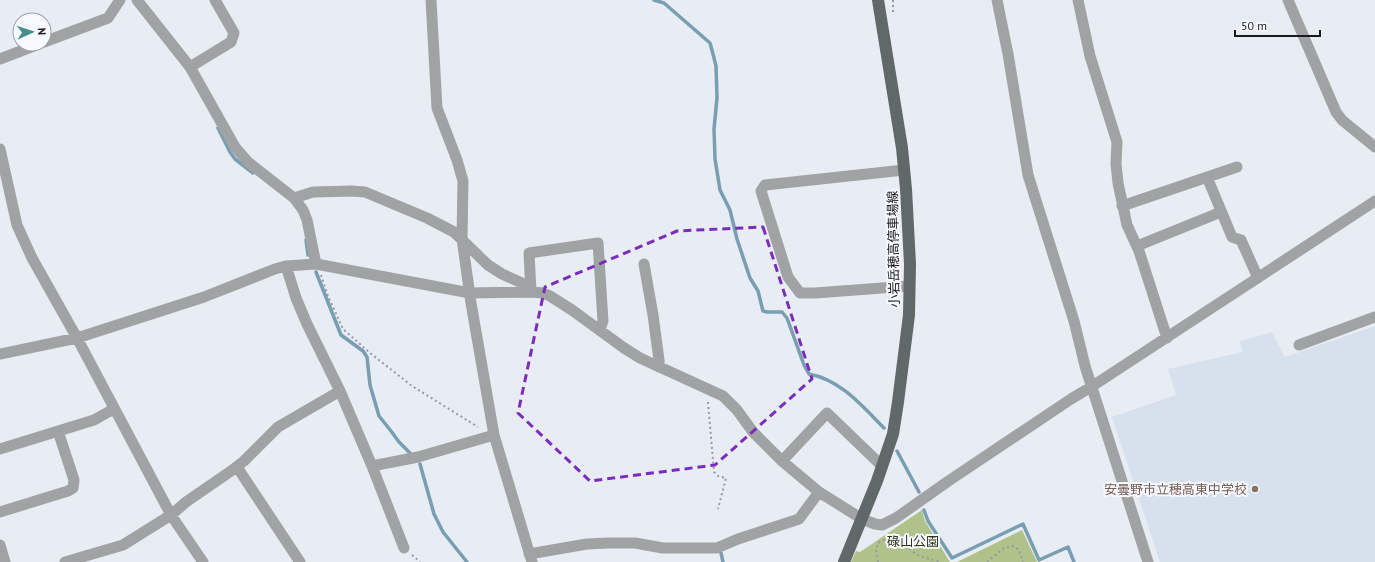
<svg xmlns="http://www.w3.org/2000/svg" width="1375" height="562" viewBox="0 0 1375 562" font-family="'PT Sans','Noto Sans JP',sans-serif">
	<style>
		.built { fill: #d7e0ed }
		.green { fill: #afc289 }
		.lines { fill: none; stroke-linecap: round; stroke-linejoin: round }
		.stream { stroke: #779eb2; stroke-width: 3.5 }
		.path { stroke: #96999e; stroke-width: 2; stroke-dasharray: 2 3; stroke-linecap: butt }
		.minor { stroke: #a0a3a4; stroke-width: 11 }
		.major { stroke: #616869; stroke-width: 12 }
		.marked { fill: none; stroke: #7b2cbf; stroke-width: 3; stroke-dasharray: 8 5; stroke-linejoin: round }
		.education-dot { fill: #8d6e63; stroke: #f6f9ff; stroke-width: 1.5 }
		.labels { text-anchor: middle; stroke-width: 4; stroke-linejoin: round; paint-order: stroke }
		.street-label { font-size: 13px; fill: #181a1c; stroke: #f6f9ff }
		.education-label { font-size: 13px; fill: #785e54; stroke: #f6f9ff; text-anchor: end }
		.park-label { font-size: 13px; fill: #2c3612; stroke: #f6f9ff }
	</style>
	<rect width="100%" height="100%" fill="#e8ecf3"/>
	<path class="built" d="M1375 326V562H1160L1112 417 1176 395 1168 369 1242 352 1240 341 1272 332 1285 357Z"/>
	<path class="green" d="M922 510 925 521 950 562H851L856 551 860 552Z
		M1022 530 1037 562H957Z"/>
	<g class="lines">
		<path class="stream" d="M654 0 664 3 710 43 713 54 716 66 717 98 714 129 715 159 720 190 730 210 737 239 750 278 758 291 763 311 767 312H782L787 318 804 365 809 374C841 380 862 406 884 428
			M218 128 230 152 235 159 253 173
			M306 240 308 255
			M316 272 341 335 363 351 367 357 370 385 379 416 391 431 399 442 411 454
			M897 451 919 492
			M420 464 434 514 443 532 467 562
			M924 510 928 521 952 558 1023 524 1039 560 1068 547 1074 562
			M721 553 723 562"/>
		<path class="path" d="M893 12V0
			M321 275 328 296 343 329 370 353 412 386 478 427
			M708 402 714 472 718 476 726 478 718 509
			M412 555 420 562
			M878 562 876 550 878 543 896 534C907 539 904 542 911 550 917 557 931 559 940 562
			M987 562 1004 548 1013 546 1019 550 1023 562"/>
		<path class="minor" d="M137 0 190 67 235 147 248 162 294 198 303 210 307 220 316 264 470 293 531 292 543 293 550 296 572 310 624 348 640 358 723 396 737 410 753 432 782 461 819 492 862 519 875 524 882 525 896 518 947 482 1071 399 1091 387 1375 201
			M431 0 437 108 457 160 463 181 462 239 471 303 494 435 532 562
			M997 0 1008 54 1028 175 1074 321 1085 366 1148 562
			M1078 0 1090 56 1117 142 1116 164 1118 183 1127 225 1139 251 1167 338
			M1288 0 1336 112 1342 120 1375 147
			M44 42 108 18 120 0
			M0 59 39 44
			M190 67 231 42 234 33 215 0
			M0 149 17 225 32 258 77 338 171 515 203 562
			M904 170 765 185 761 191 788 277 800 293H815L909 286
			M1207 177 1232 237 1241 240 1258 278
			M294 198 313 192 352 191 365 192 427 218 454 232 488 265 502 274 522 283 531 292
			M1122 206 1237 167
			M1137 246 1221 212
			M644 264 653 315 659 360V367
			M286 266 296 298 307 324 340 391 372 466 404 548
			M531 292 529 253 598 243 603 321 600 329
			M1299 345 1375 317
			M0 354 77 338 204 297 275 269 286 266 316 264
			M0 449 94 420 110 411 115 410
			M782 461 827 413 882 466
			M372 466 418 457 494 435
			M237 467 300 562
			M0 512 68 491 73 488 74 480 58 431
			M0 545 5 562
			M529 554 587 544 608 543H635L663 548H717L738 539 799 519 819 492
			M65 562 123 545 171 515 186 502 231 471 244 461 278 427 340 391"/>
		<path class="major" d="M844 562 877 481 893 434 898 402 909 315 910 264 906 189 902 148 878 0"/>
	</g>
	<path class="marked" d="M763 227 812 379 715 465 590 481 518 413 545 287 677 231Z"/>
	<circle class="education-dot" cx="1255" cy="489" r="4"/>
	<g class="labels">
		<g class="street-label">
			<text transform="translate(893 249) rotate(-91)" y="5">小岩岳穂高停車場線</text>
		</g>
		<g class="education-label">
			<text x="1247" y="494">安曇野市立穂高東中学校</text>
		</g>
		<g class="park-label">
			<text x="913" y="546">碌山公園</text>
		</g>
	</g>
	<g transform="translate(32 32) rotate(87)"><circle r="19" fill="#f6f9ff" stroke="#9da0a4"/>
	<path d="M0-3L7 15L0 10L-7 15Z" fill="#468d8b"/>
	<text y="-6" font-size="11" font-weight="bold" text-anchor="middle" fill="#181a1c">N</text>
	</g>
	<path d="M1235 30v6h85v-6" fill="none" stroke="#181a1c" stroke-width="2"/>
	<text x="1241" y="30" font-size="12" fill="#181a1c" stroke="#f6f9ff" stroke-width="3" paint-order="stroke">50 m</text>
</svg>
